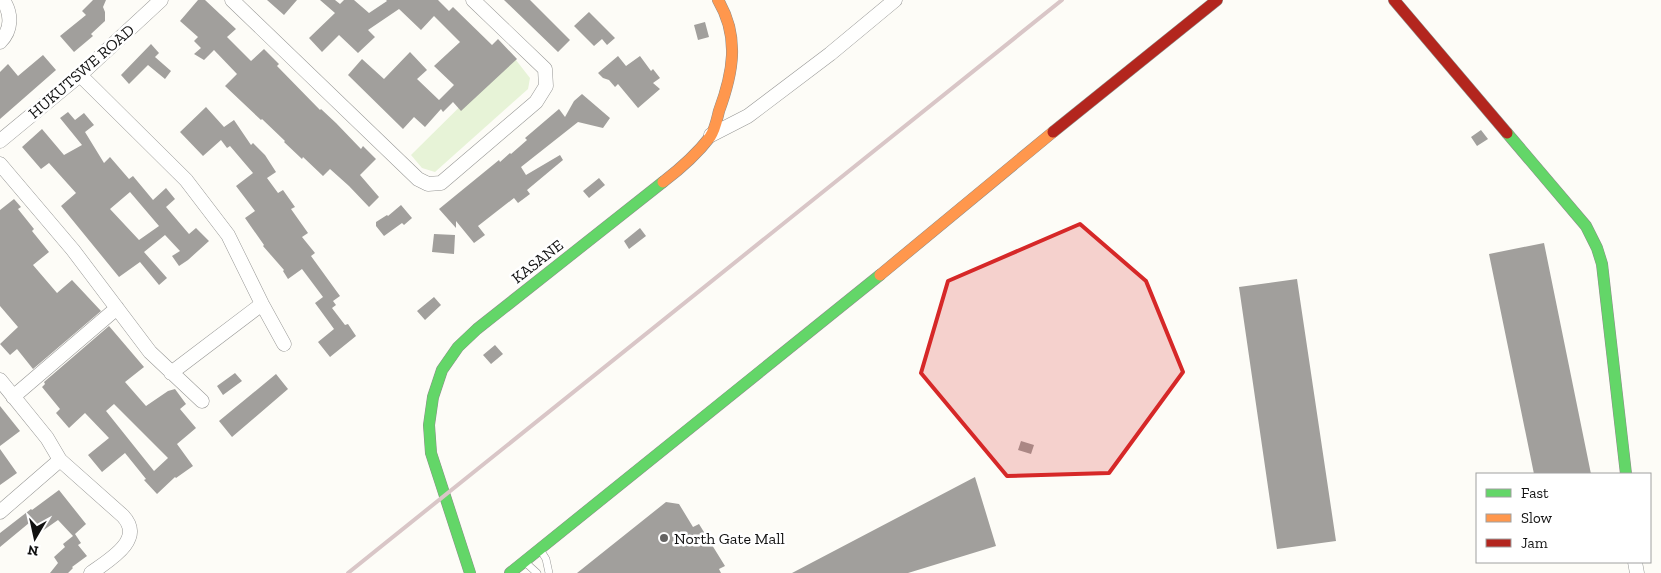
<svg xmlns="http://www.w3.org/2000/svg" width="1661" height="573" viewBox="0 0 1661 573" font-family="'Zilla Slab',serif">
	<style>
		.green { fill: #e7f3d7 }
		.building { fill: #a19f9c; fill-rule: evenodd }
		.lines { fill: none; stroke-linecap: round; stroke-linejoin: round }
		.lane-casing { stroke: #979795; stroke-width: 8 }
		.street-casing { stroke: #979795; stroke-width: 15 }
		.fast-casing { stroke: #8e8d8b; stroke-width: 12 }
		.slow-casing { stroke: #8e8d8b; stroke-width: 12 }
		.jam-casing { stroke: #8e8d8b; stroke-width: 12 }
		.lane { stroke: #fffffe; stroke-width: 7 }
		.street { stroke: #fffffe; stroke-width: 14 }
		.fast { stroke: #63d668; stroke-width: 11 }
		.slow { stroke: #ff974d; stroke-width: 11 }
		.jam { stroke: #b3261e; stroke-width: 11 }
		.rail { stroke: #d9c6c7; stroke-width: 4 }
		.marked { fill: #d62828; fill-opacity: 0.2; stroke: #d62828; stroke-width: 4; stroke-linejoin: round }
		.poi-dot { fill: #646362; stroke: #fff; stroke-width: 2 }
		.labels { text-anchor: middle; stroke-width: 5; stroke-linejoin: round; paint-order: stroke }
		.street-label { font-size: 16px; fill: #111; stroke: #fff }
		.poi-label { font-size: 16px; fill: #111; stroke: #fff; text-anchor: start }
	</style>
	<rect width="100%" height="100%" fill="#fdfcf7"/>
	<path class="green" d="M512 55 530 78 528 89 435 172 422 168 411 155Z"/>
	<path class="building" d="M93 0H106L103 7 105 12V21L91 34 93 36 74 52 60 36 86 15 82 11Z
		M198 0H205L236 29 227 37 251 61 264 49 279 64 277 66 320 110 321 109 336 123 361 149 363 146 376 159 360 175 379 197 369 207 349 186 330 169 323 176 303 157 302 159 284 142 285 141 262 119 261 120 225 86 237 74 214 50 204 60 194 54 201 48 194 41 198 37 180 21Z
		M267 0H297L284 15Z
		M320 0H335L340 4 344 0H354L369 13 387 1 386 0H438L449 11 453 7 492 45 498 39 517 59 461 111 453 102 443 112 441 109 425 127 414 117 403 129 348 75 362 59 384 79 410 52 427 70 417 79 439 100 454 85 434 66 460 42 434 16 421 30 399 9 368 30 375 37 358 53 339 35 322 52 309 38 335 13Z
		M504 0H530L570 40 558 52Z
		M589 12 615 38 607 45 602 39 594 46 574 26Z
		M705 22 709 37 698 40 694 25Z
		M151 44 159 53 155 57 171 71 165 79 148 65 129 84 121 75Z
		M43 55 56 70 0 119V72L8 64 18 76Z
		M618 56 626 66 640 56 651 71 653 69 660 78 653 83 660 89 638 108 618 84 615 87 609 80 603 78 598 73Z
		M582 94 610 118 603 128 578 122 521 167 526 175 560 155 563 160 527 190 530 194 518 203 514 198 478 226 485 235 474 243 456 221V228L439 209 499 160 500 162 510 153 511 154 527 140 525 138 559 109 565 117 574 101Z
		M206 107 224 127 234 120 251 145 253 143 265 155 276 172 267 178 278 193 283 190 295 207 291 209 308 233 302 237 315 253 311 256 340 296 333 301 336 305 332 308 345 325 348 324 356 336 330 357 318 342 334 329 315 303 323 297 302 269 288 279 283 271 284 270 263 246 264 245 245 218 255 211 236 186 253 173 230 146 227 148 221 140 203 156 180 132Z
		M68 112 75 120 84 113 94 125 85 132 104 163 110 157 129 179 133 176 153 200 166 188 175 199 166 207 189 234 196 228 209 241 188 260 179 266 172 256 180 251 165 235 144 252 167 278 159 285 140 262 119 277 61 206 76 193 49 163 41 169 22 147 42 129 64 155 82 145 60 118ZM130 192 159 226 139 240 110 209Z
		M1481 130 1488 139 1477 146 1471 137Z
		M599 178 605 185 589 198 583 191Z
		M14 199 21 207 18 209 34 229 32 231 49 252 33 265 57 293 72 280 101 311 33 369 17 349 10 355 0 344 18 327 0 306V210Z
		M401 205 412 218 404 225 402 223 384 236 376 226V222L387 215 388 216Z
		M640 228 646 236 629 249 624 241Z
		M434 234 455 235 454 254 432 252Z
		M1544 243 1591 474H1534L1489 254Z
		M1297 279 1336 541 1277 549 1239 287Z
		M434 297 441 305 425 320 417 311Z
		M109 326 144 367 125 382 146 406 168 391 175 389 186 404 180 409 196 428 177 444 193 466 176 478 175 477 157 494 144 480 146 479 125 453 102 472 88 455 109 438 85 413 69 428 56 413 60 409 42 387 45 384 44 382ZM114 404 168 458 154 471 106 411Z
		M495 345 503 354 491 364 483 355Z
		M235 373 242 381 223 395 217 386Z
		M276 374 288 389 232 437 219 421Z
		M0 406 20 431 0 446Z
		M1021 441 1034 445 1031 454 1018 450Z
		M0 449 17 473 0 485Z
		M975 477 996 546 908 573H792Z
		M59 490 86 524 75 534 81 543 78 545 87 556 72 567 73 568 68 573H50L58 563 54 557 65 547 63 544 73 536 58 520 38 534 29 523 0 547V533L31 509 32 510Z
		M666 502 679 504 693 527 699 524 725 566 719 569 721 573H577Z"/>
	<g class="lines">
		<defs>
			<path id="lane" d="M541 551 546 559 549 573
				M526 563 537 573"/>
			<path id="street" d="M232 0 418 179 428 184 441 183 536 102 546 86 545 69 473 0
				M0 42C12 30 12 14 3 0
				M80 75 186 180 228 235 262 304 284 344
				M711 135 748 116 830 54 895 0
				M0 141 80 75 161 0
				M0 164 73 250 150 352 202 401
				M171 373 262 304
				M0 380 47 438 60 460 0 512
				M13 397 117 308
				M60 460 123 516C145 540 109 560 91 573
				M1635 562 1637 573"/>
			<path id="fast" d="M1507 133 1586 226 1597 248 1602 264 1626 474
				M470 573 431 453 429 425 433 397 442 370 458 347 477 329 663 182
				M510 573 880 275"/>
			<path id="slow" d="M663 182C680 169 697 154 710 137 715 130 717 119 719 111 733 73 740 37 718 0
				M880 275 1053 132"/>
			<path id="jam" d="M1394 0 1507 133
				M1053 132 1217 0"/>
		</defs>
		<use href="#lane" class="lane-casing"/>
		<use href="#street" class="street-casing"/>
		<use href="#fast" class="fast-casing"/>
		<use href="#slow" class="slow-casing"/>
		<use href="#jam" class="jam-casing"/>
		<use href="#lane" class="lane"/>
		<use href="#street" class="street"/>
		<use href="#fast" class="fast"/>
		<use href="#slow" class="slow"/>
		<use href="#jam" class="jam"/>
		<path class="rail" d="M348 573 1062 0"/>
	</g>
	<path class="marked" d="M1080 224 1146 281 1183 372 1109 473 1007 476 921 373 948 281Z"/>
	<circle class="poi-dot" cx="664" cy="538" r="5"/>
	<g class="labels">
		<g class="street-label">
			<text transform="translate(81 71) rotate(-41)" y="6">HUKUTSWE ROAD</text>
			<text transform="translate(537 261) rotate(-38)" y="6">KASANE</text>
		</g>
		<g class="poi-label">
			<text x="674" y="544">North Gate Mall</text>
		</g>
	</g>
	<rect x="1476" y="473" width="175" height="90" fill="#ffffff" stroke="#a0a0a0"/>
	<rect x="1486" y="489" width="25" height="8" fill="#63d668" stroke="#a0a0a0"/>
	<text x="1521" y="498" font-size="15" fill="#111111">Fast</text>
	<rect x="1486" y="514" width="25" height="8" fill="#ff974d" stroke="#a0a0a0"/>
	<text x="1521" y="523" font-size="15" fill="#111111">Slow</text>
	<rect x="1486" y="539" width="25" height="8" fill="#b3261e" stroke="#a0a0a0"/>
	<text x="1521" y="548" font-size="15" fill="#111111">Jam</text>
	<g transform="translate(35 538) rotate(189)" stroke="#ffffff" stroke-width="4" paint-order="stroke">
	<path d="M0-4L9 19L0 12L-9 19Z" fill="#111111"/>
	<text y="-8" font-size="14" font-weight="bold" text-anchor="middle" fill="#111111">N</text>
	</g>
</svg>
